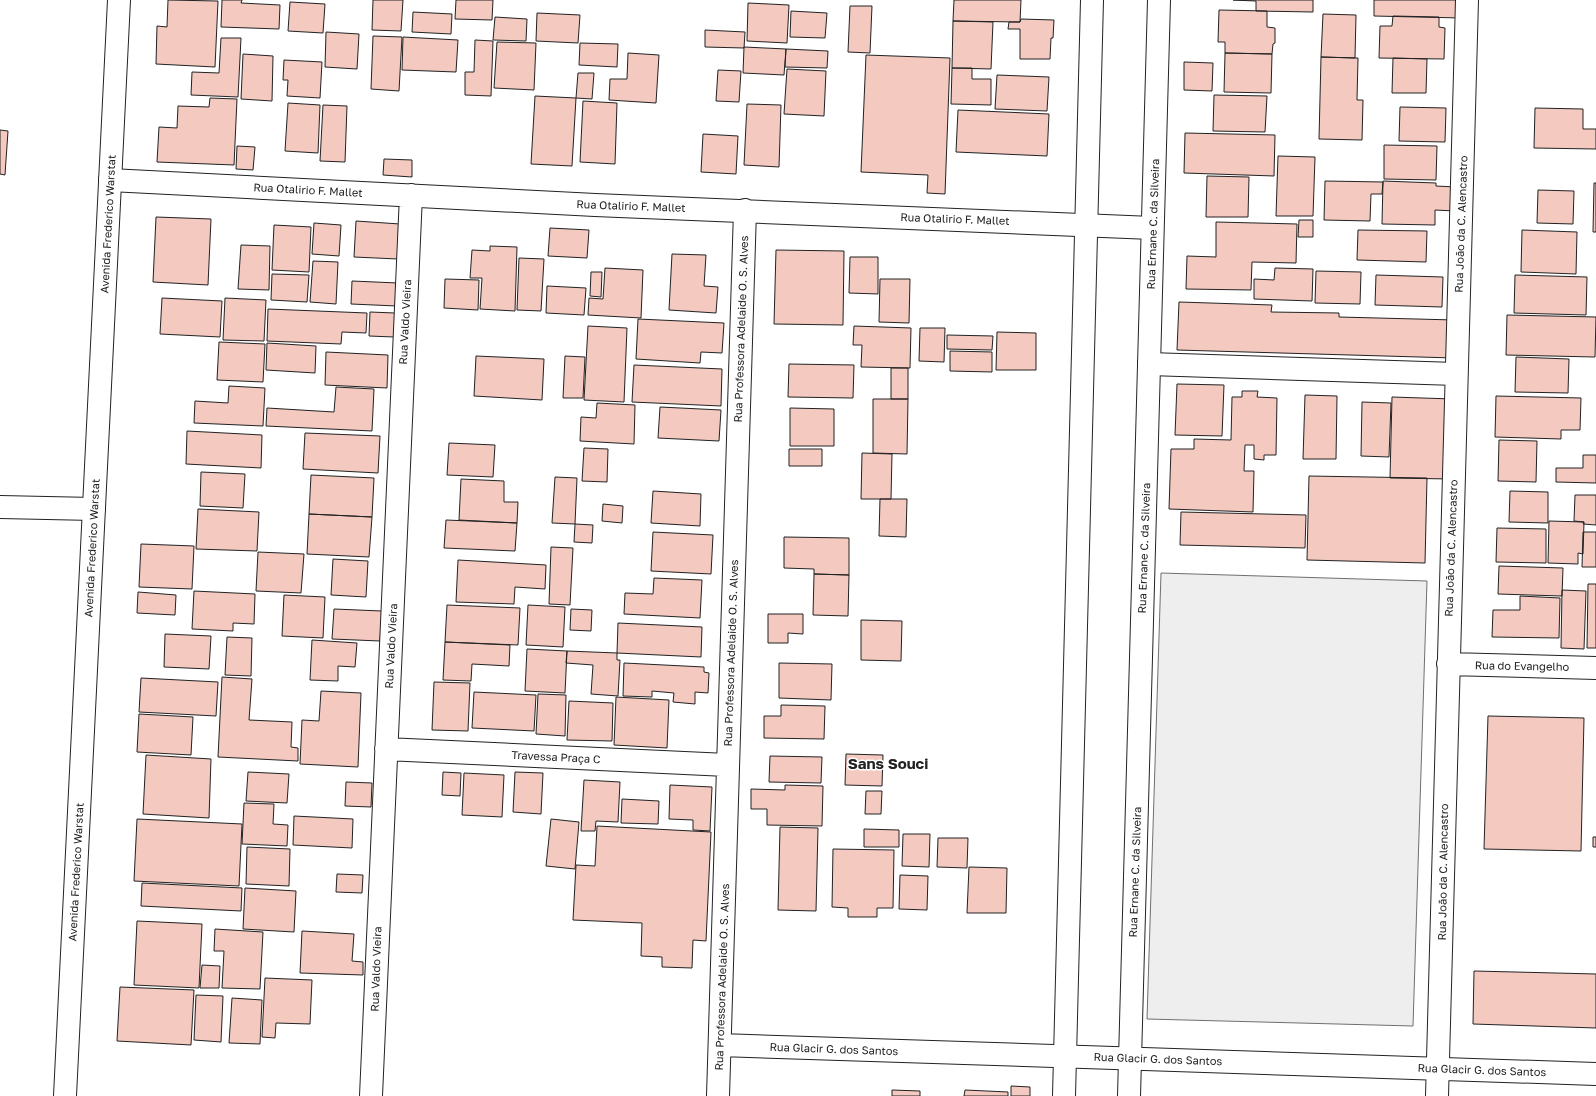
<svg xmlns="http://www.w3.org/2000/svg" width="1596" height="1096" viewBox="0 0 1596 1096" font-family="'Golos Text',sans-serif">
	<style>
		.green { fill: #eee; stroke: #6f6f6f }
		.building { fill: #f3c9c0; stroke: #222 }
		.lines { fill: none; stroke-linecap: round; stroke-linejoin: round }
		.minor-casing { stroke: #222; stroke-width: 24 }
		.tertiary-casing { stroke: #222; stroke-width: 24 }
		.minor { stroke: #fff; stroke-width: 22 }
		.tertiary { stroke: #fff; stroke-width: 22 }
		.labels { text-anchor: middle; stroke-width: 3; stroke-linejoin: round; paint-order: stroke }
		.street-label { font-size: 11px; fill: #222; stroke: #fff }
		.district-label { font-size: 15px; font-weight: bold; fill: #222; stroke: #fff }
	</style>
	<rect width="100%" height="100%" fill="#fff"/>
	<path class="green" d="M1161 573 1427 581 1413 1026 1147 1019Z"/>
	<path class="building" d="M168 0 218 1 215 67 156 64 157 26 167 27Z
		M222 0H242L241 3 280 5 279 29 221 27Z
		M373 0H403L401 31 372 30Z
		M456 0H493L492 20 455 19Z
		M954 0H1021L1020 22 953 21Z
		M1233 0H1313V12L1256 11V1Z
		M1374 0H1462V18L1374 16Z
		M290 2 325 4 323 33 288 31Z
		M748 3 789 5 787 43 747 41Z
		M850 6H872L870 53 848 52Z
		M1219 10 1267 11V27L1275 28V43L1273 44 1272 54 1225 53V42H1218Z
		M791 11 827 13 825 38 790 37Z
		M413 12 452 14 451 34 412 32Z
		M537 13 580 15 578 43 536 41Z
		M1323 14 1356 15 1355 58 1321 57Z
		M1393 16 1439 17V27L1445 28 1444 59 1379 58 1380 26H1392Z
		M495 17 527 19 526 41 493 40Z
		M1021 19 1054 20 1053 38H1051L1050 59H1020V29H1008L1009 22H1020Z
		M953 21 993 22 991 69 952 68Z
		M705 30 745 32 744 48 705 47Z
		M326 32 359 34 357 69 325 67Z
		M373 36 402 37 399 91 371 89Z
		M403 37 458 40 456 72 402 70Z
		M221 38H241L238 97 191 95 192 72 219 73Z
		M475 40 493 41 491 96 465 95V72H474Z
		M497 42 536 43 534 90 494 88Z
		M580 43 618 44 617 67 579 65Z
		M744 47 786 49 784 75 743 73Z
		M786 49 828 51 827 68 785 67Z
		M628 53 659 55 656 103 609 100 610 79H627Z
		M1225 53 1272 54 1271 93 1224 92Z
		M243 54 273 56 272 101 241 99Z
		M866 55 950 58 945 194 927 193 928 175 861 172Z
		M1321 57 1358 58 1357 100H1363L1362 140 1319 139Z
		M1393 58 1427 59 1426 93H1392Z
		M284 60 322 62 320 98 287 96 288 80H283Z
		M1184 62 1213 63 1212 91 1184 90Z
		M952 68H972V79H991V105L951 104Z
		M787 69 826 71 824 116 784 114Z
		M718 70 741 71 739 102 716 101Z
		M578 73H594L592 99 576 98Z
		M997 75 1049 77 1047 111 995 109Z
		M1214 95 1267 96 1265 132 1213 131Z
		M535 96 576 98 572 166 531 164Z
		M210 98 237 99 234 165 157 162 159 127 177 128 178 106 209 107Z
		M583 101 617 103 615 164 580 162Z
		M288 103 320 105 318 153 285 151Z
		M747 104 781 105 779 167 744 165Z
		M323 105 347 106 345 162 320 161Z
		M1400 107 1446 108 1445 142 1399 141Z
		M1535 108 1583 109V129H1596V149L1534 148Z
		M958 110 1049 114 1047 156 956 152Z
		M0 130 8 131 5 175 0 174Z
		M1185 133 1275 135 1274 176 1184 173Z
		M703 134 738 136 736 174 701 172Z
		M1384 145 1437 146 1436 180 1384 179Z
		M237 146 255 147 253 170 236 169Z
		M1278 156 1315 157 1313 216H1276Z
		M384 159 412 160V177L383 175Z
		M1207 176 1249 177 1248 217H1206Z
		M1325 181 1383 182 1382 194H1371L1370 221 1324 220Z
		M1383 181 1436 183V186L1456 187 1455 211 1435 210V225L1382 224Z
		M1594 183H1596V232H1593Z
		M1538 190 1574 191 1573 224 1537 223Z
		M156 217 211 219 208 285 153 282Z
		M1299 220H1313V237H1298Z
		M356 221 400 224 398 259 354 257Z
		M1216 222 1297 224 1296 263 1252 262 1251 290 1186 289 1187 256 1216 257Z
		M314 223 341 225 339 256 312 254Z
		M274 225 311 227 309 272 272 270Z
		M550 228 589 230 587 258 548 256Z
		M1358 230 1427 231 1426 262 1357 260Z
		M1522 230 1577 232 1576 274 1521 272Z
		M241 245 270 246 269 290 238 289Z
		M490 246 517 247 515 311 480 309 482 278H470L472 250 490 251Z
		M776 250 844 251 843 325 774 324Z
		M672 254 706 255 704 286 718 287 716 313 669 310Z
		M850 257H878V294L849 293Z
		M519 258 544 259 541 311 517 310Z
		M313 261 338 262 336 304 310 302Z
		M605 268 643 270 641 318 588 315 589 298 603 299Z
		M1275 268 1313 269 1312 301 1254 299V279L1274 280Z
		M1316 271 1361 272 1360 304 1315 303Z
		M591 272H602L601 297 590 296Z
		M272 274 309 275 307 302 271 300Z
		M1376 275 1443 277 1442 307 1375 305Z
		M1515 275 1587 277 1586 315 1514 313Z
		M445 279 479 280 478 310 444 308Z
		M880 279H910L909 323 879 322Z
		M352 281 398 283 397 306 351 304Z
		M547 286 586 288 584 315 546 313Z
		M162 298 222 301 220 337 160 334Z
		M225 298 266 300 264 341 223 340Z
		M1179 302 1272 305 1271 312 1339 313V317L1455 320 1454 358 1177 350Z
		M268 309 367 313 366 333 342 332 341 344 267 341Z
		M370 312 395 313 394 337 369 336Z
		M1507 315 1596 317 1595 357 1506 355Z
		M638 319 724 323 722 353 701 352 700 363 636 359Z
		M588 326 627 328 624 402 584 400Z
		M854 326 911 328 910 368 861 367 862 345H853Z
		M920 328H945L944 362 919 361Z
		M997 332 1036 333V370H996Z
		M947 335 993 336 992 350 947 349Z
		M219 342 265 344 263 382 217 380Z
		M267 343 316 346 315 373 266 370Z
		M950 351 992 352V372L950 371Z
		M326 352 388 355 387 388 325 385Z
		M476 356 544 359 542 400 474 396Z
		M565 356 585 357 583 398H563Z
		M1516 357 1569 359 1568 393 1515 392Z
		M789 364 854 365 853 398 788 397Z
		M634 365 722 369 721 406 632 402Z
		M891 368H908V399H891Z
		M1177 384 1224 385 1222 436 1175 435Z
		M229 386 265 388 263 426 194 423 195 401 228 403Z
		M336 387 374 389 372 431 266 426 267 408 334 412Z
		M1242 391H1258L1257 397 1277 398 1276 455H1264V460L1254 459V445H1245L1244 471H1254L1253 512 1169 509 1171 449H1194V439L1231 440 1232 397H1242Z
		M1305 395 1337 396 1336 459H1303Z
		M1496 396 1581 398 1580 430H1561V439L1495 437Z
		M1392 397 1453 399 1451 479 1390 478Z
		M873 399H908L907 454 873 453Z
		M1362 402 1391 403 1389 457 1361 456Z
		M597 403 635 405 634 444 580 441 581 417 596 418Z
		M660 407 721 410 719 441 658 438Z
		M790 408 834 409V446H790Z
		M187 431 262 435 261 468 186 464Z
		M305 433 380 436 378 473 303 469Z
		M1499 440 1537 441 1536 482 1498 481Z
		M449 443 495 445 493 477 447 475Z
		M584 448 608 449 607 482 582 481Z
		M789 449H822V466H789Z
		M862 453 892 454 891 499H861Z
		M1583 455H1596V483L1556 482V468H1583Z
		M201 472 245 474 243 508 200 506Z
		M311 475 374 478 372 517 309 514Z
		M1309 476 1427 478 1425 563 1307 560Z
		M555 477 577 478 575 524 552 523Z
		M461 479 504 481V502H518L517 523 459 520Z
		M653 491 701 494 700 526 651 523Z
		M1510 491 1548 492V523L1509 522Z
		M1575 495H1596V525L1583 524 1584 522 1574 521Z
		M880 499H907L906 537 879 536Z
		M603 504 623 506 622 523 602 521Z
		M198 509 259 512 257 551 196 549Z
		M1181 512 1306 515 1305 548 1180 545Z
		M309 514 372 517 369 557 307 554Z
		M446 520 517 523 515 551 444 548Z
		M1549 521 1584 522 1583 554 1578 553V564L1548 563Z
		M575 524 593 525 592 543 574 542Z
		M1497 528 1546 529V563L1496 562Z
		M653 532 713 535 711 574 651 571Z
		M1583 532H1596V567H1582Z
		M784 537 849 538V575L814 574V569L784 568Z
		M141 544 194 546 192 589 139 587Z
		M551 547 573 548 570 605 549 604Z
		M258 552 304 554 301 593 256 591Z
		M333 559 368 561 366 597 331 595Z
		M458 560 546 565 545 589 515 587 514 604 456 602Z
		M1499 566 1563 568 1562 596 1498 594Z
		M814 574 849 575 848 616 813 615Z
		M654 578 702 580 700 618 624 614 625 593 653 594Z
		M1588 584H1596V648H1587Z
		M1562 590 1586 591 1584 649 1561 648Z
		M194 591 255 594 254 624 233 623V631L192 629Z
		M138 592 176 595 175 615 137 613Z
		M284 595 325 597 323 638 282 636Z
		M1520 596 1560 598 1559 638 1492 637 1493 610H1520Z
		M447 605 520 608 518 645 445 642Z
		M528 605 565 607 563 647 526 645Z
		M334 609 382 611 380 641 332 639Z
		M571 609 592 610 591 631 570 630Z
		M768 614H803V634L788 633V643H768Z
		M861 620 902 621 901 661 861 660Z
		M618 623 702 627 701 657 617 653Z
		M165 634 211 636 209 669 164 667Z
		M227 637 252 638 251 676 225 675Z
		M312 640 357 643 355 667 338 666V681L310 680Z
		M445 642 510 645 509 666 472 664 471 681 443 680Z
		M527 649 567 651 565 693 525 691Z
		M567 651 617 653V660H620L618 696 591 694 593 665 566 663Z
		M624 663 704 667V672L709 673 708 693 695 692V704L673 702 674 693 652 691V697L623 696Z
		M779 663 832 664 831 700 779 698Z
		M222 677 252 679 249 720 292 722 291 747 298 748V761L218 757Z
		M141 678 218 682 216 716 139 712Z
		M434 682 470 683 468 731 432 730Z
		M321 691 361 693 358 767 300 764 302 720 319 721Z
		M474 692 536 695 534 731 472 728Z
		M538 694 566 695 565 736 536 734Z
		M616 697 669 700 667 748 614 745Z
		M569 701 613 703 612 741 567 740Z
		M781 705 825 706 824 739 764 738V716H781Z
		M139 714 193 717 191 755 137 752Z
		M1488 716 1584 718 1581 851 1484 849Z
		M846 754 883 755 882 786 845 785Z
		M146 755 211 759 209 818 143 814Z
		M770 756 822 757 821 783 769 782Z
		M248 772 289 774 287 803 246 801Z
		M443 772 461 773 460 796 442 795Z
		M515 772 543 773 541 814 513 812Z
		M464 773 504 775 502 817 462 815Z
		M584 780 620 782 618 822 596 821 595 831H581Z
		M346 782 372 783 371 807 345 806Z
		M670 785 712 787 710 831 693 830V820L669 819Z
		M785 785 823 786 822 826 767 825V809H751V789L785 790Z
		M866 791H882L881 814H865Z
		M622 799 659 801 658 824 621 823Z
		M244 803 274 804 273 824 288 825 287 846 242 844Z
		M294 816 353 819 352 848 293 845Z
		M137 819 242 824 239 886 134 881Z
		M551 819 579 822 575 869 546 866Z
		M597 826 711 832 706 941 693 940 692 968 662 967V957L641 956 642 923 573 920 576 865 595 866Z
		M780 827 818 828 816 911 778 910Z
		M864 829 899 830V847H864Z
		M903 834H930L929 867 902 866Z
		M1593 837H1596V847H1593Z
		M938 838H968L967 868 937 867Z
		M247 847 290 849 289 886 246 884Z
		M833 849 894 850 893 908H877V917H848V908L832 907Z
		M969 867 1007 868 1006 913H967Z
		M337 874 363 875 362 893 336 892Z
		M900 875 928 876 927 910 899 909Z
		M142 883 242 888 241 911 141 906Z
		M245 888 296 891 294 932 243 929Z
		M137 921 202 924 199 988 134 985Z
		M215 929 263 932 260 989 222 988 224 951H214Z
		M302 931 354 934 352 961 363 962V975L300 973Z
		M202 965 220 966 219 988H200Z
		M1474 971 1596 974V1028L1473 1024Z
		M265 978 312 980 310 1024 276 1023 275 1038 262 1037Z
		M120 987 194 990 191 1045 117 1041Z
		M196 995 223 996 221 1042 194 1040Z
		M232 998 262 1000 260 1044 229 1043Z
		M1011 1086 1030 1087V1096H1011Z
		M892 1090 920 1091V1096H892Z
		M965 1090 1008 1092V1096H964Z"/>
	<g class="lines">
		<defs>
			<path id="minor" d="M110 180 595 205 1152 228
				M1149 364 1456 374
				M0 507 94 509
				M1448 664 1596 668
				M386 749 727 765
				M720 1045 1596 1074
				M371 1096 411 195
				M718 1096 745 210
				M1437 1096 1467 0"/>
			<path id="tertiary" d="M65 1096 119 0
				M1064 1096 1092 0
				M1129 1096 1159 0"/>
		</defs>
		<use href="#minor" class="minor-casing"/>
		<use href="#tertiary" class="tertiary-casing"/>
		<use href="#minor" class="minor"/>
		<use href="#tertiary" class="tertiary"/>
	</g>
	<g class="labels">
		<g class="street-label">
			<text transform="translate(308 190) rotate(3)" y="4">Rua Otalirio F. Mallet</text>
			<text transform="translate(631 206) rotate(2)" y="4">Rua Otalirio F. Mallet</text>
			<text transform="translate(955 219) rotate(2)" y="4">Rua Otalirio F. Mallet</text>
			<text transform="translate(108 224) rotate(-87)" y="4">Avenida Frederico Warstat</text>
			<text transform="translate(1153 224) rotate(-88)" y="4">Rua Ernane C. da Silveira</text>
			<text transform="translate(1461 224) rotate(-88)" y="4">Rua João da C. Alencastro</text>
			<text transform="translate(405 322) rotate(-87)" y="4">Rua Valdo Vieira</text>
			<text transform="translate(741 329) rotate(-88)" y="4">Rua Professora Adelaide O. S. Alves</text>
			<text transform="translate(92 548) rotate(-87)" y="4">Avenida Frederico Warstat</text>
			<text transform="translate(1144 548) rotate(-88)" y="4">Rua Ernane C. da Silveira</text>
			<text transform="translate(1451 548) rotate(-88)" y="4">Rua João da C. Alencastro</text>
			<text transform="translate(391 646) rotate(-87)" y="4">Rua Valdo Vieira</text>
			<text transform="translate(731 653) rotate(-88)" y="4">Rua Professora Adelaide O. S. Alves</text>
			<text transform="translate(1522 666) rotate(1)" y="4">Rua do Evangelho</text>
			<text transform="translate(556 757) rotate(3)" y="4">Travessa Praça C</text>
			<text transform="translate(76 872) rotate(-87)" y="4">Avenida Frederico Warstat</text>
			<text transform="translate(1135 872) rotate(-88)" y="4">Rua Ernane C. da Silveira</text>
			<text transform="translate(1443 872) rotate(-89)" y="4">Rua João da C. Alencastro</text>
			<text transform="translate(376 969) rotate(-88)" y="4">Rua Valdo Vieira</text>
			<text transform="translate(722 977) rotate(-88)" y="4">Rua Professora Adelaide O. S. Alves</text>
			<text transform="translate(834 1049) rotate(2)" y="4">Rua Glacir G. dos Santos</text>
			<text transform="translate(1158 1059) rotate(2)" y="4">Rua Glacir G. dos Santos</text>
			<text transform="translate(1482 1070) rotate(2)" y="4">Rua Glacir G. dos Santos</text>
		</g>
		<g class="district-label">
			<text x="888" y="769">Sans Souci</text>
		</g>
	</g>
</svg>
